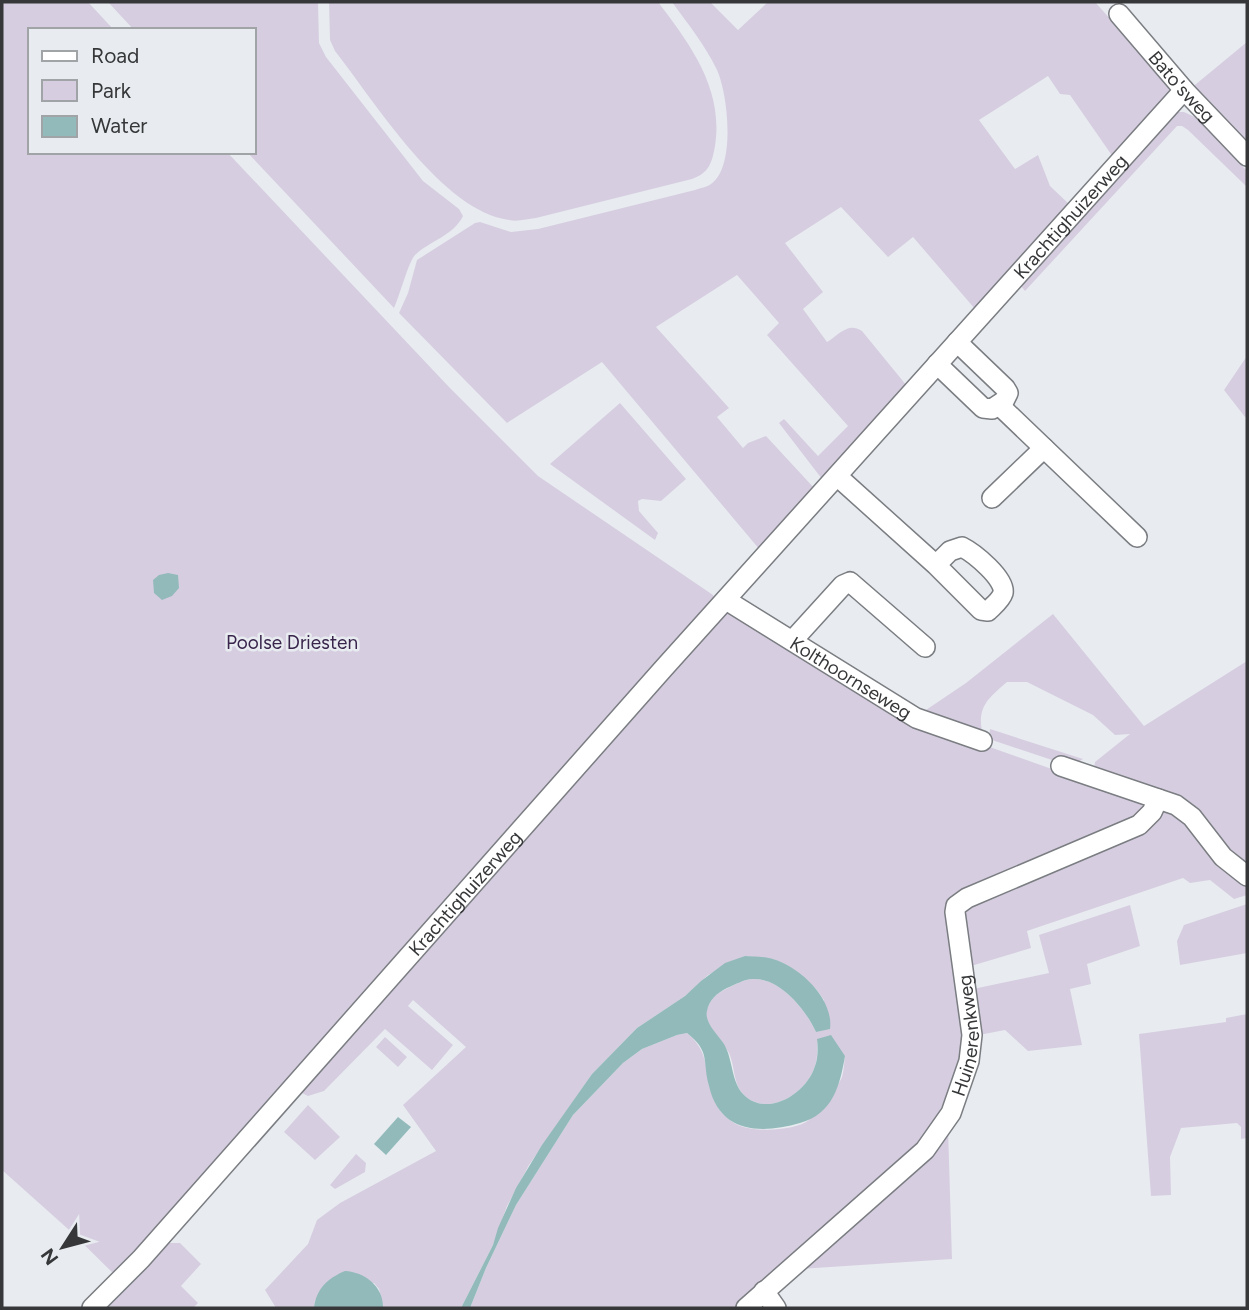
<svg xmlns="http://www.w3.org/2000/svg" width="1249" height="1310" viewBox="0 0 1249 1310" font-family="Figtree,sans-serif">
	<style>
		.green { fill: #d6cee0 }
		.water { fill: #93babb }
		.lines { fill: none; stroke-linecap: round; stroke-linejoin: round }
		.minor-casing { stroke: #7a7d81; stroke-width: 22 }
		.minor { stroke: #fff; stroke-width: 19 }
		.labels { text-anchor: middle; stroke-width: 5; stroke-linejoin: round; paint-order: stroke }
		.street-label { font-size: 19px; fill: #363739; stroke: #e8ecf0 }
		.park-label { font-size: 19px; fill: #39254c; stroke: #e8ecf0 }
	</style>
	<rect width="100%" height="100%" fill="#e8ecf0"/>
	<path class="green" d="M2 2H88L114 30H30V152H227L449 387 538 476 713 595 715 603 117 1277 68 1229 2 1170Z
		M108 2H318L319 43 326 57 423 181 459 209 463 216C454 235 430 241 415 255 408 263 400 295 394 308L247 152H254V30H134Z
		M329 2H658C690 44 724 89 715 146 712 163 709 173 692 179L536 218C527 219 518 222 509 220 442 211 375 102 335 51L330 40Z
		M672 2H710L738 30 768 2H1095L1164 79 1171 94 1113 157 1070 95 1060 94 1048 76 979 120 1015 169 1038 155 1050 186 1070 205 975 309 913 237 888 257 841 207 785 243 823 292 803 309 827 342C840 334 848 322 862 331L907 386 822 479 779 423 784 419 818 456 848 426 767 335 779 323 737 275 656 327 729 408 717 417 743 448 748 443 766 436 815 489 760 550 602 362 507 423 399 313 408 293 417 260 475 223 480 222 511 232 538 229 695 190C700 188 707 187 711 184 736 167 728 94 717 70 705 45 688 24 672 2Z
		M1247 42V151L1190 89Z
		M1171 112H1184L1197 118 1247 171V187L1188 130 1182 126H1177L1025 291 1018 282Z
		M1247 356V416L1245 417 1224 390Z
		M620 403 686 479 661 501 642 499 638 501 639 511 658 533 655 540 550 464Z
		M728 604 950 733 1148 803 1147 811 960 892 966 1042 954 1081 938 1114 920 1143 736 1308H470L486 1268 516 1205 573 1115 623 1063 642 1049 677 1035 687 1033C721 1060 695 1100 736 1124 752 1133 795 1131 809 1120 816 1114 839 1085 842 1077 844 1070 844 1063 845 1056L817 1040C817 1048 818 1058 815 1066 807 1093 767 1119 743 1094 733 1083 735 1066 729 1053 724 1043 708 1027 706 1017 705 1010 710 1002 714 997 719 992 726 989 732 986 738 983 746 979 753 979 780 978 806 1010 816 1032L824 1000 816 989 787 965 773 959 745 956 708 975 685 996 637 1028 592 1074 529 1165 507 1206 493 1245 461 1308H383L379 1289 374 1283 315 1300 314 1308H276L265 1290 308 1244 317 1220 340 1203 436 1151 403 1105 466 1047 413 1000 408 1006 453 1045 432 1070 385 1029 324 1091 308 1096 300 1092Z
		M1053 614 1144 726 1247 661V868L1233 856 1187 802 1094 768 1095 762 1130 734 1115 735 1093 715 1027 682H1007C990 697 977 706 982 731L917 716 966 683Z
		M990 729 1083 759 1075 764H1064L989 739Z
		M1170 808 1247 882V895L1234 899 1210 880 1190 883 1183 878 1027 931 1031 948 971 966 963 910 1156 813Z
		M1247 904V953L1180 965 1177 941 1184 925Z
		M1130 905 1140 946 1087 964 1091 984 1070 989 1082 1045 1028 1051 1005 1030 979 1035 973 989 1049 973 1039 935Z
		M1247 1014V1138L1241 1139V1127L1237 1123 1181 1128 1170 1157 1171 1195 1151 1196 1139 1034 1226 1022V1018Z
		M385 1037 407 1057 398 1067 376 1047Z
		M308 1105 340 1137 315 1160 284 1132Z
		M948 1128 952 1259 800 1269Z
		M356 1154 366 1163 365 1172 335 1189 330 1185Z
		M164 1243H180L201 1264 181 1286 198 1303 193 1308H105Z"/>
	<path class="water" d="M168 573 178 575 179 588 172 596 162 600 154 593 153 580 159 575Z
		M745 956C754 957 764 956 773 959 800 967 834 999 830 1029L816 1032C806 1010 780 978 753 979 744 979 735 985 727 988 717 993 709 1000 707 1011 704 1022 718 1035 724 1044 733 1059 731 1081 743 1094 767 1119 807 1093 815 1066 818 1058 818 1048 817 1039L831 1035 845 1056C840 1085 833 1114 800 1123 762 1134 720 1134 709 1086 702 1061 711 1052 687 1033L677 1035 642 1049 623 1063 573 1115 516 1205 486 1268 470 1308H461L493 1245 498 1228 516 1188 542 1145 592 1074 637 1028 685 996 701 981 725 963Z
		M398 1117 411 1127 386 1155 374 1144Z
		M345 1271C365 1272 384 1287 383 1308H314C316 1289 328 1278 345 1271Z"/>
	<g class="lines">
		<defs>
			<g id="minor">
				<path id="s1" d="M1119 14 1184 90 1247 156"/>
				<path d="M937 364 983 408 992 409 1004 401 1008 393 1005 388 957 342"/>
				<path d="M999 405 1137 537"/>
				<path d="M837 476 936 565 981 610 988 611C993 606 1001 600 1003 593 1006 579 974 553 962 547L950 551 936 565"/>
				<path d="M992 498 1044 448"/>
				<path id="s2" d="M726 600 916 718 982 741"/>
				<path d="M793 640 843 585 850 582 925 647"/>
				<path d="M1061 766 1176 805 1192 817 1223 857 1247 876"/>
				<path d="M764 1291 776 1308"/>
				<path id="s3" d="M92 1308 141 1259 663 669 1184 90"/>
				<path id="s4" d="M746 1308 925 1150 951 1113 969 1061 972 1035 955 912 956 906 967 898 1139 825 1152 812 1158 799"/>
			</g>
		</defs>
		<use href="#minor" class="minor-casing"/>
		<use href="#minor" class="minor"/>
	</g>
	<g class="labels">
		<g class="street-label">
			<text dy="7" stroke="none"><textPath href="#s1" startOffset="96">Bato'sweg</textPath></text>
			<text dy="7" stroke="none"><textPath href="#s3" startOffset="1466">Krachtighuizerweg</textPath></text>
			<text dy="7" stroke="none"><textPath href="#s2" startOffset="147">Kolthoornseweg</textPath></text>
			<text dy="7" stroke="none"><textPath href="#s3" startOffset="558">Krachtighuizerweg</textPath></text>
			<text dy="7" stroke="none"><textPath href="#s4" startOffset="364">Huinerenkweg</textPath></text>
		</g>
		<g class="park-label">
			<text x="292" y="649">Poolse Driesten</text>
		</g>
	</g>
	<rect width="1249" height="1310" fill="none" stroke="#363739" stroke-width="7"/>
	<rect x="28" y="28" width="228" height="126" fill="#e8ecf0" stroke="#a1a4a7" stroke-width="2"/>
	<rect x="42" y="51" width="35" height="10" fill="#ffffff" stroke="#a1a4a7" stroke-width="2"/>
	<text x="91" y="63" font-size="21" fill="#363739">Road</text>
	<rect x="42" y="80" width="35" height="21" fill="#d6cee0" stroke="#a1a4a7" stroke-width="2"/>
	<text x="91" y="98" font-size="21" fill="#363739">Park</text>
	<rect x="42" y="116" width="35" height="21" fill="#93babb" stroke="#a1a4a7" stroke-width="2"/>
	<text x="91" y="133" font-size="21" fill="#363739">Water</text>
	<g transform="translate(63 1247) rotate(234)" stroke="#e8ecf0" stroke-width="5" paint-order="stroke">
	<path d="M0-5L12 26L0 18L-12 26Z" fill="#363739"/>
	<text y="-10" font-size="19" font-weight="bold" text-anchor="middle" fill="#363739">N</text>
	</g>
</svg>
